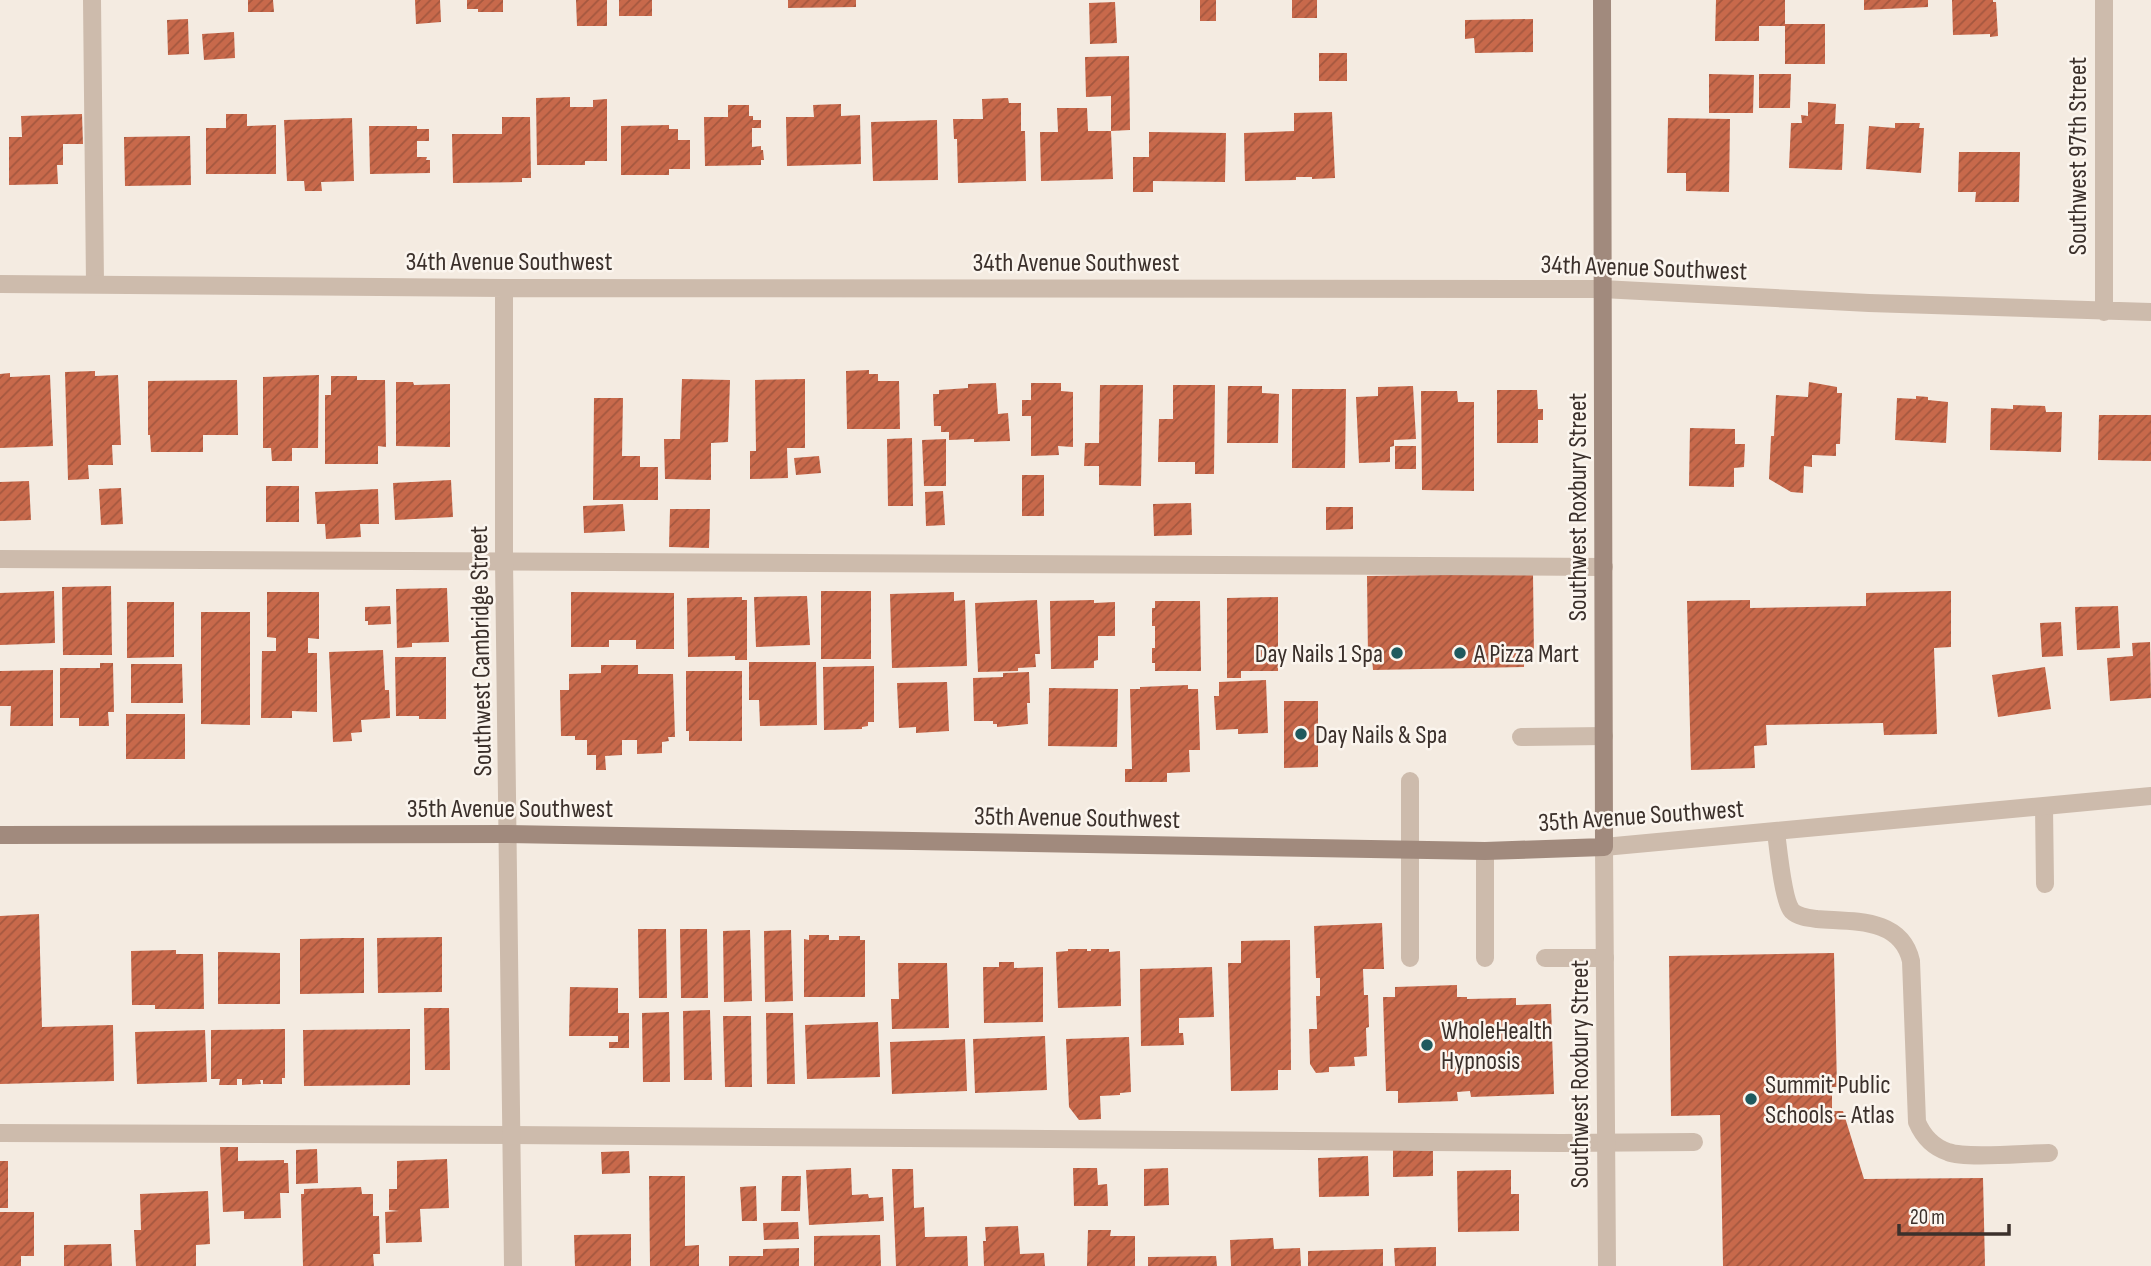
<svg xmlns="http://www.w3.org/2000/svg" width="2151" height="1266" viewBox="0 0 2151 1266" font-family="'Sofia Sans Condensed',sans-serif">
	<style>
		.building { fill: url(#building-hatch) }
		.lines { fill: none; stroke-linecap: round; stroke-linejoin: round }
		.service { stroke: #cdbbac; stroke-width: 18 }
		.minor { stroke: #cdbbac; stroke-width: 18 }
		.tertiary { stroke: #cdbbac; stroke-width: 18 }
		.secondary { stroke: #a18a7d; stroke-width: 18 }
		.poi-dot { fill: #1f5a5e; stroke: #fbf5ee; stroke-width: 2.5 }
		.labels { text-anchor: middle; stroke-width: 5; stroke-linejoin: round; paint-order: stroke }
		.street-label { font-size: 26px; fill: #3b302b; stroke: #fbf5ee }
		.poi-label { font-size: 26px; fill: #3b302b; stroke: #fbf5ee; text-anchor: start }
	</style>
	<defs>
		<pattern id="building-hatch" width="6" height="6" patternUnits="userSpaceOnUse" patternTransform="scale(1.75)"><rect width="6" height="6" fill="#c8694b"/><path d="M-1 1l2-2M0 6l6-6M5 7l2-2" fill="none" stroke="#a4573f"/></pattern>
	</defs>
	<rect width="100%" height="100%" fill="#f4ebe1"/>
	<path class="building" d="M248 0H273L274 12H248Z
		M415 0H440L441 22 416 24Z
		M467 0H503V12H478V9H467Z
		M576 0H607V26H577Z
		M619 0H652V16H619Z
		M788 0H856V7L788 8Z
		M1200 0H1216V21H1200Z
		M1292 0H1317V18H1292Z
		M1716 0H1785V26H1759V41H1715Z
		M1864 0H1928V7L1864 10Z
		M1952 0H1993V2H1996L1998 36 1990 37V34L1953 35Z
		M1115 2 1117 43 1090 44 1089 3Z
		M188 19 189 54 168 55 167 20Z
		M1533 19V52L1475 53 1474 38 1465 39V20Z
		M1785 24H1825V64H1785Z
		M234 32 235 58 204 60 202 34Z
		M1319 53H1347V81H1319Z
		M1129 56 1130 130 1111 131V96L1086 97 1085 57Z
		M1709 74 1754 75 1753 113H1709Z
		M1759 74H1791L1790 108H1759Z
		M570 97V107H593V100L607 99V161H585V165H537L536 98Z
		M1008 98 1009 103H1021V131H1025L1026 181 958 183 957 139H954L953 119H983L982 99Z
		M1808 102 1836 104 1835 124H1844L1842 170 1789 168 1791 123H1802L1801 115 1808 116Z
		M841 104V116L860 115 861 164 787 166 786 117H814L813 105Z
		M728 105H749V116H753V120H761V128H752V147L761 146V150H763L764 160H761V165L705 166 704 117H728Z
		M1057 108H1087L1088 131H1111L1113 179 1041 181 1040 132H1058Z
		M1332 112 1335 178 1312 179V177H1296V180L1245 181 1244 133 1294 131V113Z
		M82 114 83 144H63V165H57L58 184 9 185V137H22L21 116Z
		M226 114H247V126L276 125V174H206V128H226Z
		M502 117H530L531 178H522V182L453 183 452 134H502Z
		M352 118 354 181 321 182 322 191H305L304 181H287L284 120Z
		M1668 118 1730 119 1729 192 1686 191V173H1667Z
		M937 120 938 180 873 181 871 122Z
		M1895 123H1920L1919 128H1924L1921 173 1866 169 1869 126 1895 128Z
		M669 125V129H678V140H690V169H669V175H621V126Z
		M369 126H417V129H429V141H417V157H427L426 160H430V173L370 174Z
		M1149 132 1226 133 1225 182 1153 181V192H1133V157H1149Z
		M190 136 191 185 125 186 124 137Z
		M1959 152H2020L2019 202H1975L1976 192H1958Z
		M869 370V374H878V381H899L900 429H847L846 371Z
		M95 371V376L118 375 121 445H112L113 465H88L89 479 68 480 65 372Z
		M10 373V377L50 375 53 446 0 448V374Z
		M319 375 318 448H292V461H272L271 448H263V377Z
		M331 376H357V380H385L386 447 378 446V464H325V395H331Z
		M682 379 730 380 728 442 711 443V480L665 479 664 439H680Z
		M805 379V448H787L788 478 750 479V451H756L755 380Z
		M237 380 238 435H203V452H151L150 435H148V381Z
		M396 382H413L414 385 450 384V447L396 446Z
		M1809 382 1837 387V393H1842L1840 444H1836V456L1812 455V467L1804 466 1803 493 1791 492 1769 479 1771 436H1774L1776 395 1808 397Z
		M996 383 998 414 1008 413 1010 441 974 442V439L949 440V432H941V426H934L933 394H939V390L968 388V384Z
		M1031 383H1061V391L1073 392V447L1058 446 1059 455 1031 456V416H1022V400H1031Z
		M1100 385H1143L1141 486 1099 485V466H1084L1085 443H1099Z
		M1173 385H1215L1214 474H1195V462H1158L1159 419H1173Z
		M1228 386H1262V393L1279 394 1278 443H1227Z
		M1413 386 1416 439 1394 440V446L1390 447V462L1359 463 1356 397 1378 396V387Z
		M1292 389H1346L1345 468H1292Z
		M1497 390H1537L1538 409H1543V420H1538V443H1497Z
		M1421 391H1457L1458 402H1474V491L1422 490Z
		M1916 396 1928 397V400L1948 402 1946 443 1895 440 1897 398 1916 399Z
		M594 398H623L622 456H640V467H658V500H593Z
		M2013 405 2045 406 2046 412H2062L2061 452 1990 450 1991 408 2013 409Z
		M2099 415H2151V461L2098 460Z
		M1690 428 1735 429V444H1745L1744 467 1734 468V487L1689 486Z
		M912 438 913 506H888L887 439Z
		M946 439V486H924L922 440Z
		M1395 446H1416V469H1395Z
		M819 456 821 473 796 475 794 458Z
		M1022 475H1044V516H1022Z
		M451 480 453 517 395 520 393 483Z
		M29 481 31 520 0 521V482Z
		M266 486H299V522H266Z
		M121 488 123 524 101 525 99 489Z
		M378 489 379 524H360L361 537 326 539 325 524H317L315 492Z
		M943 491 945 525 926 526 925 492Z
		M1191 503 1192 535 1154 536 1153 504Z
		M623 504 625 531 584 533 583 506Z
		M1326 507H1353V529L1326 530Z
		M670 509H710L709 548 669 547Z
		M1533 574 1534 658H1524V667L1373 670 1372 658H1368L1367 576Z
		M111 586 112 655H63L62 587Z
		M447 588 449 642 412 643V647L397 648 396 589Z
		M54 591 55 643 0 645V593Z
		M821 591H871V659H821Z
		M1951 591V647L1934 648 1937 734 1884 735 1883 723 1766 725 1767 745 1754 746 1755 768 1691 770 1687 601 1750 600V608L1866 606V593Z
		M267 592H319V639L308 638V653H317V712L292 711V718H261L262 651H276V638L267 637Z
		M571 592 674 593V649H636V640H609V647H571Z
		M954 592V601L965 600 967 666 892 668 890 594Z
		M807 596 810 645 756 647 754 597Z
		M742 597V600H747V660H735V656L688 657 687 598Z
		M1278 597V671H1241V678H1227V598Z
		M1037 600 1040 654H1035L1036 667 1018 668V671L978 672 975 603Z
		M1094 600V603L1115 602V636H1098V660L1094 661V668L1051 669 1050 601Z
		M1155 601H1200L1201 671H1155V663H1152V648H1155V626H1152V608H1155Z
		M127 602H174V657L127 658Z
		M390 606 391 624 368 625V621H365V607Z
		M2118 606 2120 648 2077 650 2075 607Z
		M201 612H250V725L201 724Z
		M2061 622 2063 656 2042 657 2040 623Z
		M2150 642 2151 698 2110 701 2107 658 2133 656 2132 643Z
		M383 650 385 690H389L390 718 361 720 362 732 351 733 352 741 333 742 329 652Z
		M395 657H446V719H419V716H396Z
		M749 662H816L817 725 760 726 759 700H749Z
		M100 663H113L114 712H108L109 726H79V718H60V668H100Z
		M131 664H182L183 703H131Z
		M601 665H638V674H673L675 737H668L669 741 662 742V753L637 754V740H622V755L605 756 606 770H596V755H587V740H575V736H561L560 690H569V674L601 673Z
		M874 666V722H868V726L862 727V729L824 730 823 667Z
		M2045 667 2051 709 1998 717 1992 675Z
		M53 670V726H10L11 706H0V671Z
		M686 671H742V741H689V731H686Z
		M1029 672 1030 703H1027L1028 724 997 727V724H993V721H974L973 678 1003 677V673Z
		M1266 680 1268 733 1238 734V729L1216 730 1214 696H1219V682Z
		M947 682 949 731 916 733V727L899 728 897 683Z
		M1188 685V689H1198L1200 750H1189L1190 772 1167 773V782H1125V769H1132L1130 689H1140V687Z
		M1049 688 1118 689 1117 747 1048 746Z
		M1284 701H1318V767L1284 768Z
		M126 714H185V759H126Z
		M39 914 42 1027 113 1025 114 1081 0 1084V916Z
		M1382 923 1384 969H1363L1364 995H1368L1369 1027 1366 1028 1367 1056 1354 1057 1355 1066 1329 1067V1072L1316 1073 1310 1064 1309 1029H1317L1316 996H1320V978H1316L1314 926Z
		M638 929H666L667 998H639Z
		M680 929H707L708 998H681Z
		M750 930 752 1001 724 1002 723 931Z
		M791 930 793 1001 765 1002 764 931Z
		M809 935H829V940H839V936H860V940H865V997H804V939L809 940Z
		M442 937V992L378 993 377 938Z
		M343 938H364V993L300 994V939Z
		M1290 940 1291 1070H1278V1090L1231 1091 1228 963H1241V941Z
		M1068 949H1087V951H1091V949H1109V952L1120 951 1121 1006 1058 1008 1056 952 1068 951Z
		M176 950V954H203L204 1009H155V1005H132L131 951Z
		M218 952 280 953V1004H218Z
		M1834 953 1837 1087H1832V1111H1843L1864 1179 1983 1178 1985 1266H1723L1720 1115 1671 1116 1669 956Z
		M999 962H1014V968L1043 967V1022L984 1023 983 967H999Z
		M898 963H947L949 1028 892 1029 891 999H899Z
		M1212 967 1214 1017 1179 1018V1033H1183L1184 1045 1141 1046 1140 969Z
		M1457 985V997H1467V999L1516 998V1005L1551 1004 1554 1094 1471 1097 1470 1091 1457 1092 1458 1101 1398 1103V1091H1386L1383 997H1395V987Z
		M570 987 618 988V1013H629V1048H609V1042H618V1036H569Z
		M424 1008H449L450 1070H425Z
		M710 1010 712 1080H684L683 1011Z
		M669 1012 670 1082H643L642 1013Z
		M766 1013H793L795 1084H767Z
		M723 1016H751L752 1087H725Z
		M878 1022 880 1077 807 1079 805 1025Z
		M285 1029V1078H282V1084H263V1080H260L261 1084 242 1085V1079H237V1085H219L220 1079H211V1030Z
		M410 1029V1085L304 1086 303 1030Z
		M205 1030 207 1082 137 1084 135 1032Z
		M1045 1036 1047 1090 975 1093 973 1039Z
		M1129 1037 1131 1092 1120 1093V1095L1100 1096 1101 1119 1079 1120 1069 1107 1066 1039Z
		M965 1039 967 1091 892 1094 890 1042Z
		M220 1147H238V1161L284 1160V1163H288L289 1193H280L281 1218 244 1219V1211L223 1212Z
		M317 1149 318 1183 296 1184V1150Z
		M1393 1149H1433V1176L1393 1177Z
		M629 1151 630 1173 602 1174 601 1152Z
		M1368 1156 1369 1196 1319 1197 1318 1158Z
		M447 1159 449 1208 420 1209 422 1242 386 1243 385 1212 399 1211 389 1210V1189H397V1161Z
		M0 1161H8V1208H0Z
		M851 1168 852 1195 868 1194 869 1198 883 1197 884 1221 809 1225 806 1170Z
		M1073 1168H1097L1098 1185 1107 1184 1108 1206H1074Z
		M1168 1168 1169 1205 1144 1206V1169Z
		M892 1169H913L914 1208 924 1207 925 1237 967 1236 968 1266H896Z
		M1511 1170V1194H1519V1231L1458 1232 1457 1171Z
		M649 1176H685V1246L699 1245V1266H650Z
		M782 1176H801L800 1211H781Z
		M756 1186 757 1221H742L740 1187Z
		M361 1187 362 1194H373V1216H379L380 1254H373L374 1266H303L301 1194H304V1189Z
		M208 1191 210 1244 196 1245V1266H136L134 1230H141L140 1194Z
		M0 1212H34V1256H21V1266H0Z
		M798 1222 799 1239 764 1240 763 1223Z
		M1018 1226 1020 1254 1044 1253 1045 1266H984L983 1241H986L985 1227Z
		M1088 1230H1111L1110 1236H1135V1266H1087Z
		M631 1234V1266H575L574 1235Z
		M880 1235 881 1266H814V1236Z
		M1273 1238 1274 1249 1300 1248 1301 1266H1231L1230 1240Z
		M111 1244 112 1266H64V1245Z
		M1436 1247V1266H1395L1394 1248Z
		M799 1248V1266H729V1256H763V1249Z
		M1383 1249V1266H1308V1251Z
		M1216 1256 1217 1266H1148V1257Z"/>
	<g class="lines">
		<path class="service" d="M92 0 95 284
			M0 559 1604 567
			M1521 737 1604 736
			M1410 781V958
			M2044 807 2045 884
			M1776 832C1778 847 1783 901 1792 911 1798 917 1809 918 1817 919 1853 922 1901 917 1911 961L1917 1122C1923 1136 1933 1147 1948 1152 1966 1159 2026 1153 2049 1153
			M1485 851V958
			M1545 958H1605
			M0 1133 512 1135 1561 1143 1694 1142"/>
		<path class="minor" d="M2104 0V312
			M0 284 504 288 1602 289 1869 303 2151 312
			M504 288V561L513 1266
			M1604 847 1607 1266"/>
		<path class="tertiary" d="M1604 847 2151 796"/>
		<path class="secondary" d="M0 835 508 834 1485 851 1604 847 1602 0"/>
	</g>
	<g class="poi-dot">
		<circle cx="1397" cy="653" r="7"/>
		<circle cx="1460" cy="653" r="7"/>
		<circle cx="1301" cy="734" r="7"/>
		<circle cx="1427" cy="1045" r="7"/>
		<circle cx="1751" cy="1099" r="7"/>
	</g>
	<g class="labels">
		<g class="street-label">
			<text transform="translate(2077 156) rotate(-90)" y="9">Southwest 97th Street</text>
			<text x="509" y="270">34th Avenue Southwest</text>
			<text x="1076" y="271">34th Avenue Southwest</text>
			<text transform="translate(1644 267) rotate(2)" y="9">34th Avenue Southwest</text>
			<text transform="translate(1577 507) rotate(-90)" y="9">Southwest Roxbury Street</text>
			<text transform="translate(480 651) rotate(-91)" y="9">Southwest Cambridge Street</text>
			<text x="510" y="817">35th Avenue Southwest</text>
			<text transform="translate(1641 815) rotate(-4)" y="9">35th Avenue Southwest</text>
			<text transform="translate(1077 817) rotate(1)" y="9">35th Avenue Southwest</text>
			<text transform="translate(1579 1074) rotate(-90)" y="9">Southwest Roxbury Street</text>
		</g>
		<g class="poi-label">
			<text x="1383" y="662" text-anchor="end">Day Nails 1 Spa</text>
			<text x="1474" y="662">A Pizza Mart</text>
			<text x="1315" y="743">Day Nails &amp; Spa</text>
			<text x="1441" y="1039">WholeHealth<tspan x="1441" dy="30">Hypnosis</tspan></text>
			<text x="1765" y="1093">Summit Public<tspan x="1765" dy="30">Schools - Atlas</tspan></text>
		</g>
	</g>
	<path d="M1899 1224v10h110v-10" fill="none" stroke="#3b302b" stroke-width="3.5"/>
	<text x="1910" y="1224" font-size="21" fill="#3b302b" stroke="#fbf5ee" stroke-width="5" paint-order="stroke">20 m</text>
</svg>
